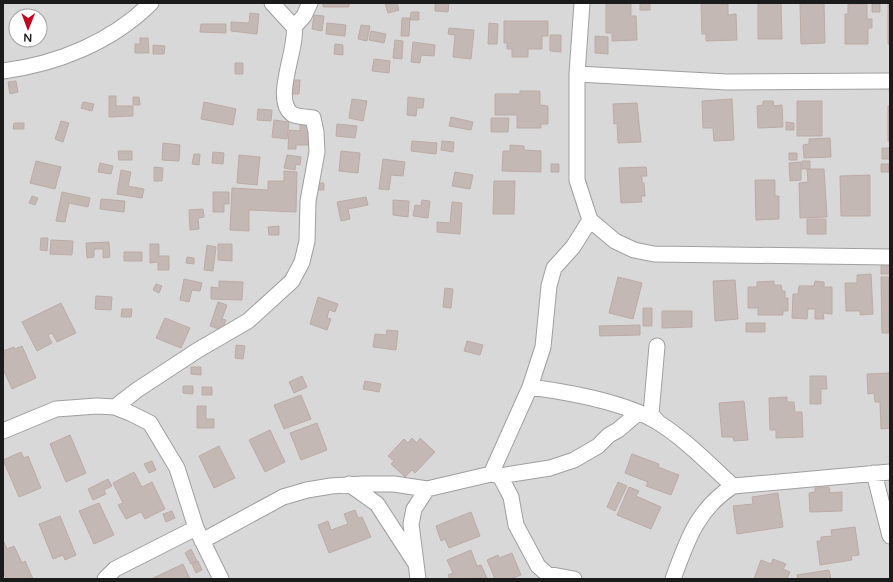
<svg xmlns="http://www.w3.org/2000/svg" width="893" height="582" viewBox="0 0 893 582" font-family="'Varela Round',sans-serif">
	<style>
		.residential { fill: #d9d8d8; fill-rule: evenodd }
		.building { fill: #c4b8b4; stroke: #bdaba4 }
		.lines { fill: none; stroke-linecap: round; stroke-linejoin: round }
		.minor-casing { stroke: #9f9f9f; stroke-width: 17 }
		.minor { stroke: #fff; stroke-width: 15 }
	</style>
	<rect width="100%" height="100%" fill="#ece7e1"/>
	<path class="residential" d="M3 3H890V579H3ZM16 16H40V40H16Z"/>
	<path class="building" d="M323 3H349V7H323Z
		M385 3H397L399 10 388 13Z
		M435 3H449L448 12 435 11Z
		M606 3H631V16H636L637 40 612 41V33H606Z
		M640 3H650V10H640Z
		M701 3 728 4V15L736 14 737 40 706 41V34H702Z
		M758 3H781L782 39H758Z
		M800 3H824L825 43 801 44Z
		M888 3H890V44H888Z
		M848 4H867V19H872V28H868V44H845V14H848Z
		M872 4H880V12H872Z
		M411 12H419V20H410Z
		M250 13 259 14 257 34 231 31V22L249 23Z
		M314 15 324 16 322 31 312 29Z
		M402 18H410L409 36H401Z
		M504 21H548V36H542V49H528V57H512V49H507V43H504Z
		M327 23 346 25 345 36 326 34Z
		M489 23 498 24 497 44H488Z
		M201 24H226V33L200 32Z
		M361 25 370 26 367 41 358 39Z
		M449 28 474 30 471 59 453 57 455 35 448 34Z
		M371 31 386 34 384 43 369 40Z
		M550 35H561V52L550 51Z
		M595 36 608 37V54L595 53Z
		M140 38H148L149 53H135V44H140Z
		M395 40 403 41 402 59 393 58Z
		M413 42 435 45 434 56 421 55 420 63 411 62Z
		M335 44 343 45V55L334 54Z
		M153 45 165 46 164 54H153Z
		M374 59 390 61 389 73 372 71Z
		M235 63H243V74H235Z
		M292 80H300L299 94H291Z
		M16 81 18 92 10 94 8 82Z
		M520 91H540V105L548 106V124H541V128H517V115H495V94H520Z
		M109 96H116V106H133V116L109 117Z
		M133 97H139L140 105H133Z
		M408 97 424 99 423 108H417L416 116 407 115Z
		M352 99 367 101 363 121 349 118Z
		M732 99 734 140 714 141 713 128H703L702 101Z
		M763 101H773L774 106 782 105 783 127 758 128 757 106 763 105Z
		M797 101H822V136H797Z
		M83 102 94 104 92 111 81 108Z
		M204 102 236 109 233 125 201 119Z
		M637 103 641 142 618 143 617 123 614 124 613 104Z
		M888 106H890V141H888Z
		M258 109 272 110 271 121 257 120Z
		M451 117 473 122 471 130 449 126Z
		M491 118H509L508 132H491Z
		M274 120 289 122 287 139 272 137Z
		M61 121 69 123 63 142 55 139Z
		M786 122 794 123V130H786Z
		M14 123H24V129H13Z
		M300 123H312L310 145H296V149H288L289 130 300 131Z
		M337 124 357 126 355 138 336 136Z
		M830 138 831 157 804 158 803 145 809 144V139Z
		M412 141 437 143 436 154 411 151Z
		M442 141 454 142 453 152 441 150Z
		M163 143 180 145 179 161 162 160Z
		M510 145 524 146V150L541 151V172L502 171 503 151H510Z
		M882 148H890V159H882Z
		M118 151H132V160H119Z
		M341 151 360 153 358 173 339 171Z
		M213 152 224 153 223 164 212 163Z
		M789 153H797V160H789Z
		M194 154H200L199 165 192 164Z
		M239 155 260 157 257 185 237 183Z
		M287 155 301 157 300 165 296 164 295 170 284 168Z
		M383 159 405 162 403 176 391 175 389 190 379 189Z
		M36 161 61 167 55 189 30 183Z
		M802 161H810V169H802Z
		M801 162V180L790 181 789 163Z
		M100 163 113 166 111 174 98 172Z
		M551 164H559V172H551Z
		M881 164H889V172H881Z
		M154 167 163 168 162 181H154Z
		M646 167 647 176H642V183H644L645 196H641L642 202 621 203 619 168Z
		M807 169H824L827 217 800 218 799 183 808 182Z
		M121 170 131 172 128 186 144 189 142 198 117 194Z
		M284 171 297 172 296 212 249 210V231L230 230 232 188 268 190V181H284Z
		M455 172 473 175 470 189 452 186Z
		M870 175V216H841L840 176Z
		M755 180H775V196H779V219L756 220Z
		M494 181H515L514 214H493Z
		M318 183H324V190H318Z
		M62 192 90 198 88 207 69 203 65 222 56 221Z
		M213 192H229V204H224V212H213Z
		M32 196 38 198 35 205 29 203Z
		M366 197 368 205 348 209 350 219 341 221 337 202Z
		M101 199 125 201 124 212 100 209Z
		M393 200 409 201 408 217 393 215Z
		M422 200 430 201 428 218 413 216 415 205 421 206Z
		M452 202 462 203 460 234 437 232V222L450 223Z
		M203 209 204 217 198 218 199 229 190 230 189 210Z
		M807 219H826V234H807Z
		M279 226V235H269L268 227Z
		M41 238H48L47 251 40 250Z
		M51 240 73 241 72 255 50 254Z
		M109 242 110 257 103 258V249H94V257L87 258 86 243Z
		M150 244H159V256H169V270H158V262L150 263Z
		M218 244H232V261L218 260Z
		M207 245 216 247 213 271 204 270Z
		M124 252H142V261H124Z
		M187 257 194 258V264L186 263Z
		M881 265H890V274H881Z
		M871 274 873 314 860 315V311H846L845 283H857V275Z
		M618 277 642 283 633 319 609 313Z
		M881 277H889V333H882Z
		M184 279 202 283 200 291 192 290 189 302 180 300Z
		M735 280 738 319 715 321 713 281Z
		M219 281 243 282 242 300 211 299V287L219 288Z
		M774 281V285H781L782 291H785V298H788V311H783V315H758V308H748V287H757V282Z
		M815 281 824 282V287H832V314L823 313 824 319H815V309H808L807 319 792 318 793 294H798L799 286H814Z
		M156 284 162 286 159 293 153 290Z
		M445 288 453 289 451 308 443 307Z
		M96 296 112 297 111 310 95 309Z
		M318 297 338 304 335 312 329 310 327 318 331 319 327 330 310 324Z
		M218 302 227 305 222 319 226 320 222 330 210 326Z
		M61 303 76 333 57 342 52 333 48 335 52 343 37 351 22 322Z
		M643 308H652V326H643Z
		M122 309H132L131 317H121Z
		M662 311H692V327L662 328Z
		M165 318 190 328 181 348 156 338Z
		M746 323H765V332H746Z
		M640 325V335L600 336 599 326Z
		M387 330 398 331 396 350 373 347 375 334 386 335Z
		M467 341 483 345 480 355 464 351Z
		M236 345 245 346 243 359 235 358Z
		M22 346 36 378 12 389 3 369V356L5 355 3 351 14 347 15 349Z
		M191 367H201V375L191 374Z
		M890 373V428L881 429 880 402H875L874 393 868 394 867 374Z
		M302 376 307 387 294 393 289 382Z
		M810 376H826L827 389H821V404H810Z
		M365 381 381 384 379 392 363 389Z
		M183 386H193V394L183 393Z
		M202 387H212V395H202Z
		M301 395 311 419 284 429 274 405Z
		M787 397V402H794L795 412H802L803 437 776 438V430H770L769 398Z
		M744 401 748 440 734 441 733 437H722L719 403Z
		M197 406H206V419H214V428H197Z
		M317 423 327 450 301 460 290 433Z
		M270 430 285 462 265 472 249 440Z
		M70 435 86 473 66 482 50 444Z
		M412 438 417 443 420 438 435 452 415 473 412 470 405 477 391 464 394 461 388 456 404 439 408 443Z
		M219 446 235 478 214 488 199 456Z
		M21 452 24 458 28 456 41 488 19 497 3 460Z
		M632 454 659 464 658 467 679 475 671 495 646 486 648 482 625 473Z
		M152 461 156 470 149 473 144 464Z
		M134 472 142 487 152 482 165 509 145 519 141 512 126 519 118 505 123 503 113 483Z
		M108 479 112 486 104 490 106 494 93 500 88 489Z
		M618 482 627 486 615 511 607 507Z
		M629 487 639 491 636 496 661 507 651 529 617 515Z
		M829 487 830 493 842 492V511L810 512 809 493 815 492V488Z
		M778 493 783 527 737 534 733 506 753 504 752 497Z
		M99 503 114 535 94 544 79 511Z
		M355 510 358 518 362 517 371 537 329 553 318 525 328 521 331 530 348 524 344 514Z
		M172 511 175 518 166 522 163 514Z
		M471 512 480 536 449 548 445 539 441 541 436 526Z
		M60 516 76 555 65 560 63 555 53 559 39 524Z
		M855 527 859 555 851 556 852 560 820 565 817 541H821V537L832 536 831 530Z
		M3 540 7 549 14 546 22 563 25 561 33 579H6L3 571Z
		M191 549 197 561 191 564 185 553Z
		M471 550 477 566 481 565 487 578 450 579 448 575 453 573 447 560Z
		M512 553 521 575 513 578 514 579H495L487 560 498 555 499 558Z
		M773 559 786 564 783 569 790 572 787 579H754L761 560 771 564Z
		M198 561 202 570 196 573 192 564Z
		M183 564 190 579H151Z
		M829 570 831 579H798L797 575Z"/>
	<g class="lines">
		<defs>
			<path id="minor" d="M582 3 577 74V180L590 220 615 241 634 250 654 254 890 257
				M294 27 304 16 310 3
				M3 71C57 64 112 42 151 3
				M577 74 727 82 890 81
				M590 220 573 247 554 268 549 286 543 347 530 387C567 392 627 402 659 423 686 440 709 464 733 486
				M657 346 651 414 658 422
				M115 407 137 390 198 350 248 321 292 281 302 262 307 241 308 201 317 152 316 132 313 118C307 117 297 117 292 114 272 99 298 48 294 27L272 3
				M3 431 56 409 97 406 115 407 130 413 150 423 177 468 196 528 221 579
				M874 473 890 536
				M491 474 530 387
				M500 476 511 497 516 525 538 566 547 574 574 579
				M349 484 377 504 416 564
				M202 541 283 497 307 490 331 486 363 484H394L427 489 491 474 500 476 550 468 574 460 598 446 609 435 618 430 638 413
				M105 579 115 569 196 528
				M418 579 411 524 414 509 427 489
				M673 579C687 541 697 509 733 486L890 472"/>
		</defs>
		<use href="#minor" class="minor-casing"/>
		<use href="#minor" class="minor"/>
	</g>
	<rect width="893" height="582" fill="none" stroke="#1b1b1b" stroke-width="8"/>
	<g transform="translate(28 28) rotate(181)"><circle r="19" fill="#ffffff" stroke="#a4a4a4"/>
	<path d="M0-3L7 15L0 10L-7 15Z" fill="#c10520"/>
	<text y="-6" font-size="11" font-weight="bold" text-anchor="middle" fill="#1b1b1b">N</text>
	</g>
</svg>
